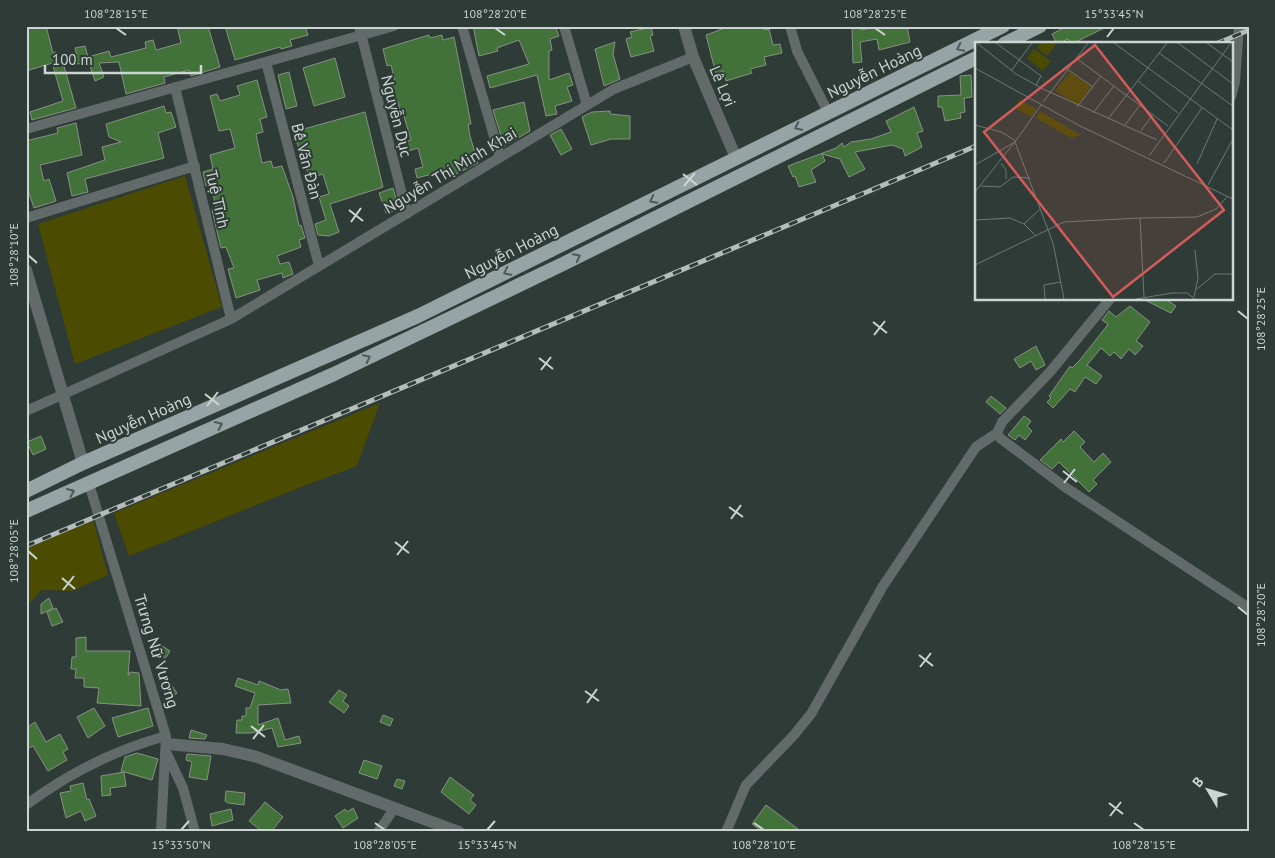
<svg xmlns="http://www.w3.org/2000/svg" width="1275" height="858" viewBox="0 0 1275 858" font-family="'PT Sans',sans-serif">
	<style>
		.green { fill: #4b4b02 }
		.building { fill: #427139; stroke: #889186 }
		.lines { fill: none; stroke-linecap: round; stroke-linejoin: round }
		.minor { stroke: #636a6a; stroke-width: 10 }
		.tertiary { stroke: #636a6a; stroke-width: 12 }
		.trunk { stroke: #96a4a6; stroke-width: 14 }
		.rail-casing { stroke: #b4bdba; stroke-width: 5 }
		.rail { stroke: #2e3b36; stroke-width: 3; stroke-dasharray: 9; stroke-linecap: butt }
		.oneway { stroke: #4d5a58 }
		.ticks { fill: none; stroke: #cdd5d2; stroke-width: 2 }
		.labels { text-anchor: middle; stroke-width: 4; stroke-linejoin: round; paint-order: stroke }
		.street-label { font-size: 16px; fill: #cdd5d2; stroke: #2e3b36 }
		.inset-road { fill: none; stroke: #6e7974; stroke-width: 1 }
		.view { fill: #d35c5b; fill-opacity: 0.15; stroke: #d35c5b; stroke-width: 2.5 }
		.inset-edge { fill: none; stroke: #cdd5d2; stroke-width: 2.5 }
		.neatline { fill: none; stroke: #cdd5d2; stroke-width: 2 }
		.ticks-label { font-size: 12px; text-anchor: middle; fill: #cdd5d2 }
	</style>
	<rect width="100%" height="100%" fill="#2e3b36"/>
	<path class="green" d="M185 176 222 307 75 364 38 224Z
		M380 403 357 466C280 494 205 527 129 556L114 513Z
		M93 520 108 575 72 591 42 590 26 607V549Z"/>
	<path class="building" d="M26 26H46L53 53 56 52 59 61 26 71Z
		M177 26H208L220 67 191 76 189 70 164 77 165 83 126 94 119 62 99 63 104 77 95 81 89 63 75 64V61L78 60 75 48 85 46 88 57 109 51 111 57 146 48 145 42 153 40 156 50 181 43Z
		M225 26H305L308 35 290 40 292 46 281 49 280 47 235 60Z
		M473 26H555L559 36 550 39 552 50 549 51V80L569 73 573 85 567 87 572 101 555 106 557 114 546 116 537 75 490 88 487 76 529 64 519 40 497 48 498 51 479 56Z
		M730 26H763L764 30 769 29 773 45 780 44 782 53 764 57 766 65 750 69 752 73 726 81 723 71 716 74 706 35Z
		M852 26H861V30L883 26H907L910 42 879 50 877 39 860 42 862 62 853 63Z
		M1067 26H1108L1078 41 1079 44H1070L1068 39 1057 44 1052 34Z
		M651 27 653 35 650 36 654 51 631 57 626 39 632 37 630 32Z
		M429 35 430 38 442 35 443 40 454 37 471 124H468L470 136 478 163 450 177 447 170 417 178 415 169 423 167 418 148 405 152 402 142 411 140 403 113 401 114 398 102 396 103 390 84 395 82 391 65 387 66 383 49Z
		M615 42 613 54 620 79 604 86 595 49Z
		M335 58 345 97 314 106 303 68Z
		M63 63 76 108 32 120 30 112 63 101 53 66Z
		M289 72 297 106 286 109 278 75Z
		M971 75 972 97 964 98 965 112 960 113 961 118 945 121 942 107H938V96L961 95 960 76Z
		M257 80 267 117 260 119 263 132 256 134 262 163 271 161 273 168 282 166 293 197 299 226 301 225 305 238 299 240 301 247 277 256 280 264 289 262 293 274 283 278 282 273 257 280 260 290 236 298 228 269 234 268 226 247 221 248 212 210 216 208 211 184 206 186 203 172 213 169 210 155 235 148 230 129 219 131 210 96 217 94 220 101 240 95 237 86Z
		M524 102 530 131 504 146 493 110Z
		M164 106 166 113 171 112 176 127 158 133 164 158 85 179 88 192 72 196 67 173 105 160 102 147 121 142 109 137 106 124Z
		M914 107 923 131 917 133 922 147 905 156 903 149 892 145 855 152 865 169 849 177 840 159 822 154 825 161 811 170 816 182 799 187 795 176 793 177 788 166 836 148 842 143 844 147 851 142 871 139 891 132 886 121Z
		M610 111V114L630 116V139H611L591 145 582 117 592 112Z
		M365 112 383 187 330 204 339 232 329 236 318 235 315 224 326 220 319 197 329 194 323 174 310 178 293 132Z
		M76 123 82 155 40 165 44 181 49 179 56 201 34 208 26 184V141L58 133 57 128Z
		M561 129 572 149 561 155 550 135Z
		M393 188 399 209 386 213 379 193Z
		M1143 299H1165L1176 306 1171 313Z
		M1130 306 1150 322 1136 341 1143 346 1135 355 1129 349 1121 359 1114 352 1110 356 1101 348 1087 365 1102 376 1096 384 1085 377 1075 392 1070 389 1053 408 1047 402 1051 398 1049 396 1070 366 1072 368 1080 360 1106 327 1108 324 1102 320 1109 311 1116 317Z
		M1036 346 1045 365 1036 370 1031 361 1020 368 1014 359Z
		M991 396 1006 408 1000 414 986 402Z
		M1024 416 1031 421 1027 426 1032 431 1025 440 1019 435 1015 440 1008 435Z
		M1074 431 1085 442 1080 447 1094 462 1103 453 1111 462 1093 480 1097 484 1089 492 1059 462 1052 469 1040 460 1061 439 1063 442Z
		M41 436 46 449 33 455 27 442Z
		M49 598 53 608 41 614V604Z
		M56 608 63 622 52 626 47 612Z
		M86 637V651H130L128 676 130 672 139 673 141 706 97 703 99 688 84 687V678H75L76 669H71L72 657H76V638Z
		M159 644 170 651 165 659 154 651Z
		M238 678 258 685 259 681 281 690 288 689 291 703 258 705V725L278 718 285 740 299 736 301 743 278 747 272 728 251 733H236L237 720H242V716H246V708H250L255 693 235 686Z
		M172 686 177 693 169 699 164 692Z
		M339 690 347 695 343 701 349 706 344 713 329 702Z
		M94 708 105 726 88 738 77 717Z
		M148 708 153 726 118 737 112 718Z
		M383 715 393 719 390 726 380 722Z
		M35 722 46 742 60 734 68 749 63 752 67 760 48 771 33 746 26 749V728Z
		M191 730 207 735 205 739 189 738Z
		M137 753 158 759 152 780 121 771 125 757Z
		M187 754 211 756 207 780 189 777 192 762 186 760Z
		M364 760 382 766 377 779 359 773Z
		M124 772 126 786 110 788 111 795 102 796 101 776Z
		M450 777 474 795 470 800 476 805 469 814 441 792Z
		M397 779 405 781 402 789 394 786Z
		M83 783 87 800 89 799 96 816 85 821 81 811 66 818 60 793 71 791 70 786Z
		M226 791 245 793 244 805 228 803 225 801Z
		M265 802 283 817 271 832H263L249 821Z
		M766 805 802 832H763L752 824Z
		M353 808 358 818 343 828 335 816 345 809 347 812Z
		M231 809 233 820 212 826 210 814Z"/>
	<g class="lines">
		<path class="minor" d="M359 26 407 214
			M462 26 500 157
			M564 26 587 105
			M790 26 797 51 828 112
			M266 62 319 266
			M175 87 231 319
			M1231 97 1235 82 1239 26
			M26 129 394 26
			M26 218 195 166
			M1110 299 1050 372 1002 422 997 433 1000 438 1065 487 1249 608
			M26 411 231 319 614 89 693 57
			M89 484 166 736 161 832
			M167 754 183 788 195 832
			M26 805C69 773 114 750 166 736
			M378 832 394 809
			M726 832 746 785 794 735 811 714 883 586 976 447 997 433"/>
		<path class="tertiary" d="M684 26 693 57 736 158
			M26 270 83 463
			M167 744 223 749 257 757 459 832"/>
		<path class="trunk" d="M1004 44 1040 26
			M26 491 83 463 418 316 1003 26
			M26 511 334 374 565 263 976 58"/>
		<defs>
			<path id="rail" d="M1216 44 1249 30
				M26 546 976 146"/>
		</defs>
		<use href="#rail" class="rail-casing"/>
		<use href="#rail" class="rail"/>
	</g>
	<defs><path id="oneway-chevron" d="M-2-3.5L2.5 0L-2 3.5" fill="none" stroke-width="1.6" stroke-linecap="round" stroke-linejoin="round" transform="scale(1.25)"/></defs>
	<g class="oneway">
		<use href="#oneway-chevron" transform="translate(960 48) rotate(154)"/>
		<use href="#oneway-chevron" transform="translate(798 127) rotate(154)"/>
		<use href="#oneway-chevron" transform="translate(653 200) rotate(153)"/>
		<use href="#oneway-chevron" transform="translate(577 257) rotate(-27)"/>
		<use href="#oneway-chevron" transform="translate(507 272) rotate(153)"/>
		<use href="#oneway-chevron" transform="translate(367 358) rotate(-26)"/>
		<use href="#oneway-chevron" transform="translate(219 425) rotate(-24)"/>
		<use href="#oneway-chevron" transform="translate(71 492) rotate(-24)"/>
	</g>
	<path class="ticks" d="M116 28 126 35M495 28 505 35M875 28 885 35M1107 37 1114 28M683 174 697 185M684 186 695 173M349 210 363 221M351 222 361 208M28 255 37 263M1238 311 1248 319M873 322 887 333M874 335 885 321M539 358 553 369M541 370 551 357M205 394 219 405M207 406 218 392M1063 471 1077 482M1064 483 1075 469M729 507 743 517M731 519 741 505M395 542 409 553M28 551 37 559M397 555 408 541M62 578 75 589M63 590 74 576M1238 607 1248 615M919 655 933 666M920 667 931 653M585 691 599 701M587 703 597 689M251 726 265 737M253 739 264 725M1109 803 1123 814M1110 816 1121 802M375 823 385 830M754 823 764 830M1134 823 1144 830M181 830 189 821M487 830 495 821"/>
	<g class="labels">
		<g class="street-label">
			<text transform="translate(874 71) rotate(-26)" y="6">Nguyễn Hoàng</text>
			<text transform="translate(723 86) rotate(67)" y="6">Lê Lợi</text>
			<text transform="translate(397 116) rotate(76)" y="6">Nguyễn Dục</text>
			<text transform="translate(307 161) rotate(75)" y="6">Bế Văn Đàn</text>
			<text transform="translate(450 170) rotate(-31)" y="6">Nguyễn Thị Minh Khai</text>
			<text transform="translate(218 199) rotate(77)" y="6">Tuệ Tĩnh</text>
			<text transform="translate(511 251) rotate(-27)" y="6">Nguyễn Hoàng</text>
			<text transform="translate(143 418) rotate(-24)" y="6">Nguyễn Hoàng</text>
			<text transform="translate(157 651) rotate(73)" y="6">Trưng Nữ Vương</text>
		</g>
	</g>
	<g transform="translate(975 42)">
		<rect width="258" height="258" fill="#2e3b36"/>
		<path d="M66 1H82L72 14 62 6ZM59 7 76 19 68 29 52 16ZM95 30 116 45 103 63 80 49ZM43 57 62 67 56 75 42 67ZM65 69 106 93 96 96 61 76Z" fill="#4b4b02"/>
		<path class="inset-road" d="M2 1 41 32 68 47 182 98M21 1 66 34 61 43M139 1 258 88M203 1 258 42M232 1 258 20M184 11 258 64M101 16 193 84M0 26 105 84 258 157M92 27 118 45M36 29 57 1M163 39 203 71M68 60 113 1M102 65 126 34M118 71 139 44M133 77 192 1M0 83 26 90 41 99M150 83 165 63M166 89 178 72M40 100 78 201 89 257M174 114 256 1M26 121 31 128V137M189 121 227 66M222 122 242 77M0 123 40 100 66 63M233 143 258 97M6 144 25 145 38 135 55 136M0 150 39 101M0 178 35 176 49 182 60 193M49 182 65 167M0 223 89 180 165 176M222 247 240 232H258M169 255 165 176 222 175 241 167 252 155M219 255 223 236 220 208M70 257 69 243 85 240M161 257 197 251H212L220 257"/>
		<path class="view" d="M120 3 249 168 138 255 9 90Z"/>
		<rect width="258" height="258" class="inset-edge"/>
	</g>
	<rect width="1275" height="858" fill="none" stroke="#2e3b36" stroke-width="55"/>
	<g transform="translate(1208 790) rotate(308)" stroke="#2e3b36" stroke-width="4" paint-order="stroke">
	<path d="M0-4L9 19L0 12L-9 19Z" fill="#cdd5d2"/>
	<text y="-8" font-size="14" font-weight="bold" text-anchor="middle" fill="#cdd5d2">B</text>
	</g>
	<path d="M45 65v8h156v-8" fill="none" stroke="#cdd5d2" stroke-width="2.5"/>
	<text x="52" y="65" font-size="15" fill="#cdd5d2" stroke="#2e3b36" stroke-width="4" paint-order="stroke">100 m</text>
	<rect x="28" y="28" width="1220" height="802" class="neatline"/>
	<g class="ticks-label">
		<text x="116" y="18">108°28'15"E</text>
		<text x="495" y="18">108°28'20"E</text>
		<text x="875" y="18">108°28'25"E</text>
		<text x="1114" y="18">15°33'45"N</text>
		<text transform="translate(14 255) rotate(-90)" y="4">108°28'10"E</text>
		<text transform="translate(1261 319) rotate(-90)" y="4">108°28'25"E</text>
		<text transform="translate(14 551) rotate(-90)" y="4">108°28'05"E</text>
		<text transform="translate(1261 615) rotate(-90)" y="4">108°28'20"E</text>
		<text x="181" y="849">15°33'50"N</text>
		<text x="385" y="849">108°28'05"E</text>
		<text x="487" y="849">15°33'45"N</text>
		<text x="764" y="849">108°28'10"E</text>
		<text x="1144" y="849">108°28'15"E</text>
	</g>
</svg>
